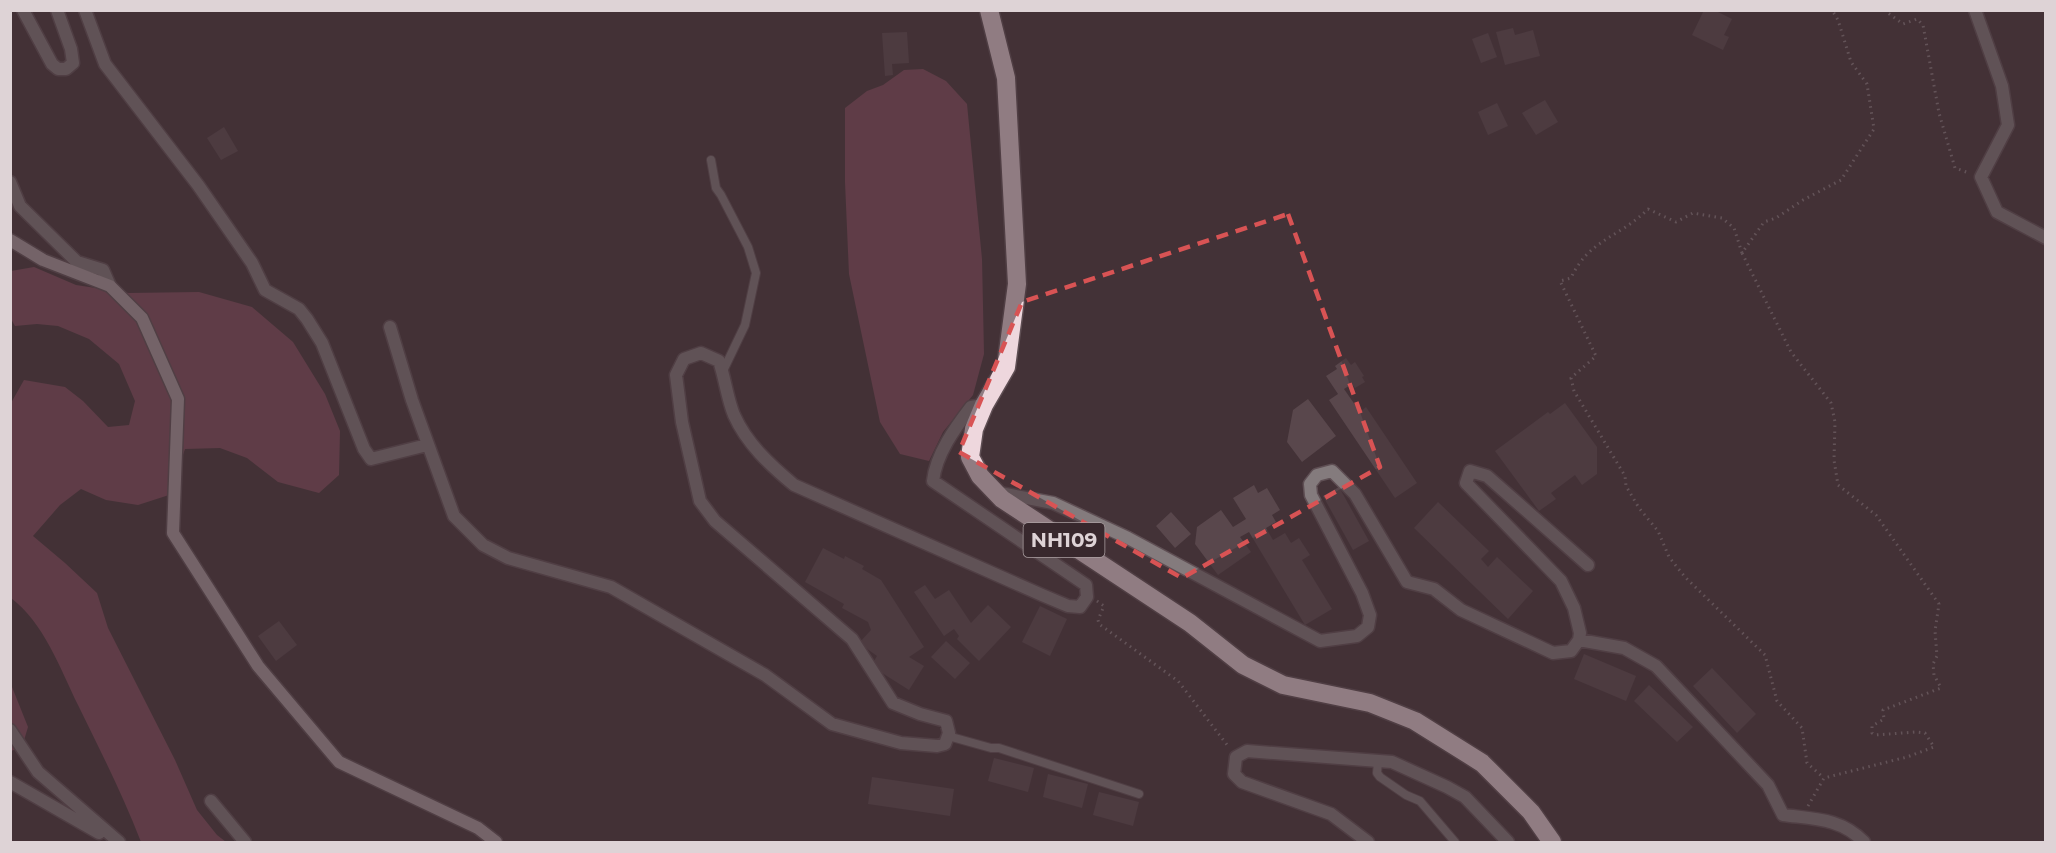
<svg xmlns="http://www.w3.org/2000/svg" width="2056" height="853" viewBox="0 0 2056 853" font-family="Montserrat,sans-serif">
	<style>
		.green { fill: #804a5b }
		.building { fill: #59474c }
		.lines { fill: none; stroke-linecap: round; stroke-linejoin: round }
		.lane-casing { stroke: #5f4f54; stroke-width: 10 }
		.street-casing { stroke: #5f4f54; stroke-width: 15 }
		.secondary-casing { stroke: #5f4f54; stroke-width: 15 }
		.highway-casing { stroke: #5f4f54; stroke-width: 21 }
		.path { stroke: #8b7d81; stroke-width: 3; stroke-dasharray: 1.5 4.5; stroke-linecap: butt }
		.lane { stroke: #847b7d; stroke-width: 8 }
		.street { stroke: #847b7d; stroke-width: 12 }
		.secondary { stroke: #afa0a4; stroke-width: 12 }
		.highway { stroke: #eed7dd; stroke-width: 18 }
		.marked { fill: none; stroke: #d85354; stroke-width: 4.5; stroke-dasharray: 12 8; stroke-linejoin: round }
		.labels { text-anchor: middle; stroke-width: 6; stroke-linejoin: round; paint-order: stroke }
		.shield { fill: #38282d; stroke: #aca0a3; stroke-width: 1.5 }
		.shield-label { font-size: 20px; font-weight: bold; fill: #ded3d6 }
	</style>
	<rect width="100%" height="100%" fill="#433237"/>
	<path class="green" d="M923 69 946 81 967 104 982 259 984 354 973 395 943 432 929 461 900 454 880 422 849 274 845 182V108L867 91 883 85 904 70Z
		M34 267 76 285 129 293 199 292 252 307 293 342 325 394 340 431 339 475 319 493 278 482 247 458 220 448 185 449 169 495 138 505 106 500 81 489 60 505 33 536 65 563 97 593 108 628 175 760 197 810 217 835 226 842H141C123 795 100 750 78 705 60 668 44 623 11 598V403L24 380 65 387 83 401 108 427 129 425 135 401 119 364 89 339 58 326 37 324 15 326 11 319V271Z
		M10 682 28 727 22 747 11 751Z"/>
	<path class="building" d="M1704 10H1714L1732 19 1724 35 1729 37 1723 50 1692 35Z
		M1513 28 1515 35 1533 30 1540 56 1505 65 1496 32Z
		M907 32 909 63 892 64 893 75 885 76 882 33Z
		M1488 33 1497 57 1481 63 1472 39Z
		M1545 100 1558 122 1536 135 1522 113Z
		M1497 103 1508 126 1488 135 1478 112Z
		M224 127 238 151 221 160 207 138Z
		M1346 358 1351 365 1355 362 1364 376 1362 377 1365 382 1355 388 1352 384 1344 389 1360 412 1366 407 1417 483 1395 498 1329 400 1338 394 1326 376 1337 369 1335 366Z
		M1308 399 1336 436 1302 462 1287 442 1293 410Z
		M1565 403 1597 447V474L1582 485 1575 475 1551 493 1556 499 1539 511 1495 451 1548 412 1550 414Z
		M1254 485 1258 493 1267 488 1280 510 1272 515 1276 522 1266 528 1273 540 1285 533 1291 543 1299 538 1310 555 1302 560 1332 609 1305 625 1249 532 1240 537 1251 552 1218 575 1195 544 1197 527 1221 510 1233 527 1246 519 1233 498Z
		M1339 487 1369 541 1353 550 1323 496Z
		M1438 502 1489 551 1481 559 1488 567 1497 557 1533 591 1508 619 1414 528Z
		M1171 512 1191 534 1175 548 1156 526Z
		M823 548 844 559 845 556 864 566 862 569 881 580 924 647 909 657 924 666 909 690 871 666 877 656 859 643 871 630 868 622 842 608 844 604 805 582Z
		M925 585 935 599 949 590 971 623 988 605 1011 627 979 661 957 639 959 636 954 629 944 636 914 592Z
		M1040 606 1067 619 1050 656 1022 642Z
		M279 621 297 645 276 661 258 636Z
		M946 641 970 663 955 679 931 657Z
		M1584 654 1636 676 1626 701 1574 679Z
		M1712 668 1756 714 1737 733 1693 686Z
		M1649 685 1693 727 1677 742 1634 701Z
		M994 758 1034 768 1028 792 988 781Z
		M1048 774 1088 784 1082 808 1043 797Z
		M872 777 954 789 950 816 868 804Z
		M1099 792 1139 802 1133 826 1093 815Z"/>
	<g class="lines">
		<defs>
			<path id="lane" d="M711 160 716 188 721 195 748 247 756 273 745 325 723 371
				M948 736 991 748H999L1139 794
				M1378 762 1377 773 1380 777 1406 795 1420 801 1455 842"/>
			<path id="street" d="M23 10 52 64 58 69H66L73 63 71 49 57 10
				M85 10 105 64 198 185 252 263 265 290 299 309 307 319 322 343 364 449 371 459 427 445
				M1975 10 2002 86 2008 125 1981 177 1997 212 2046 238
				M10 182 20 206 77 262 103 270 110 286
				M390 327 412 400 454 516 483 545 508 558 611 587 765 675 832 724 901 743 937 746 945 744 949 733 946 721 920 714 893 703 852 639 715 521 700 501 682 422 676 375 684 359 701 353 719 361C725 378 727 398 734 415 747 444 770 465 794 485L1042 595 1068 606 1080 607 1087 597 1086 585 933 481C936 454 955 428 971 407L984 405
				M1000 493 1053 503 1128 538 1320 641 1357 636 1368 627 1370 615 1362 593 1311 495 1310 484 1317 475 1332 471 1355 494 1407 582 1434 589 1461 610 1553 653 1571 651 1579 640 1580 633 1574 608 1561 581 1466 483 1470 471 1487 476 1588 565
				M1579 640 1624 648 1656 666 1768 785 1783 815C1814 819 1841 818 1864 842
				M10 730 38 772 119 842
				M10 782 99 833
				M211 801 245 842
				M1368 842 1331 814 1242 782 1234 774 1236 757 1247 751 1392 762 1447 787 1465 797 1508 842"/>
			<path id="secondary" d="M10 240 43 260 110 286 142 318 178 399 173 533 258 666 339 762 478 828 496 842"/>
			<path id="highway" d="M989 10 1006 78 1017 284 1006 367 984 405 974 429 970 457 980 476 1002 499 1190 623 1243 665 1283 685 1370 703 1415 721 1482 763 1531 812 1552 842"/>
		</defs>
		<use href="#lane" class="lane-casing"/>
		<use href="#street" class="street-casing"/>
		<use href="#secondary" class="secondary-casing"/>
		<use href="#highway" class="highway-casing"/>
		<path class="path" d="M1884 10 1903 24 1917 19 1923 25 1939 113 1955 168 1969 173
			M1742 253 1734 228 1722 218 1693 213 1676 222 1648 209C1619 238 1589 239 1571 278L1560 281 1596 356 1571 378 1574 391 1625 476 1626 486 1639 508 1658 531 1669 557 1685 577 1765 655 1777 701 1802 728 1807 763 1824 778
			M1097 601 1104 606 1098 620 1099 624 1178 681 1228 746
			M1808 806 1824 778 1907 757 1934 747 1925 733 1916 732 1875 735 1872 733V726L1884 719 1883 710 1941 688 1934 675 1933 664 1937 656 1935 631 1939 604 1876 515 1838 485 1834 460 1835 422 1831 403 1791 352 1742 253 1764 222 1776 218 1803 200 1841 180 1874 129 1867 84 1851 62 1838 20 1832 10"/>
		<use href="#lane" class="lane"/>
		<use href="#street" class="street"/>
		<use href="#secondary" class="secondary"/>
		<use href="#highway" class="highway"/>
	</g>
	<path d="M0 0H2056V853H0ZM1288 214 1380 467 1182 578 959 452 1022 302Z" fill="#433237" fill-opacity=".55" fill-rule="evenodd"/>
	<path class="marked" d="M1288 214 1380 467 1182 578 959 452 1022 302Z"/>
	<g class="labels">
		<rect class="shield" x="1023.5" y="523" width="81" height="34" rx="4.5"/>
		<g class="shield-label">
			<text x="1064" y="547">NH109</text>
		</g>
	</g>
	<rect width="2056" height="853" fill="none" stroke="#ded3d6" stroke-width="24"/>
</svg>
